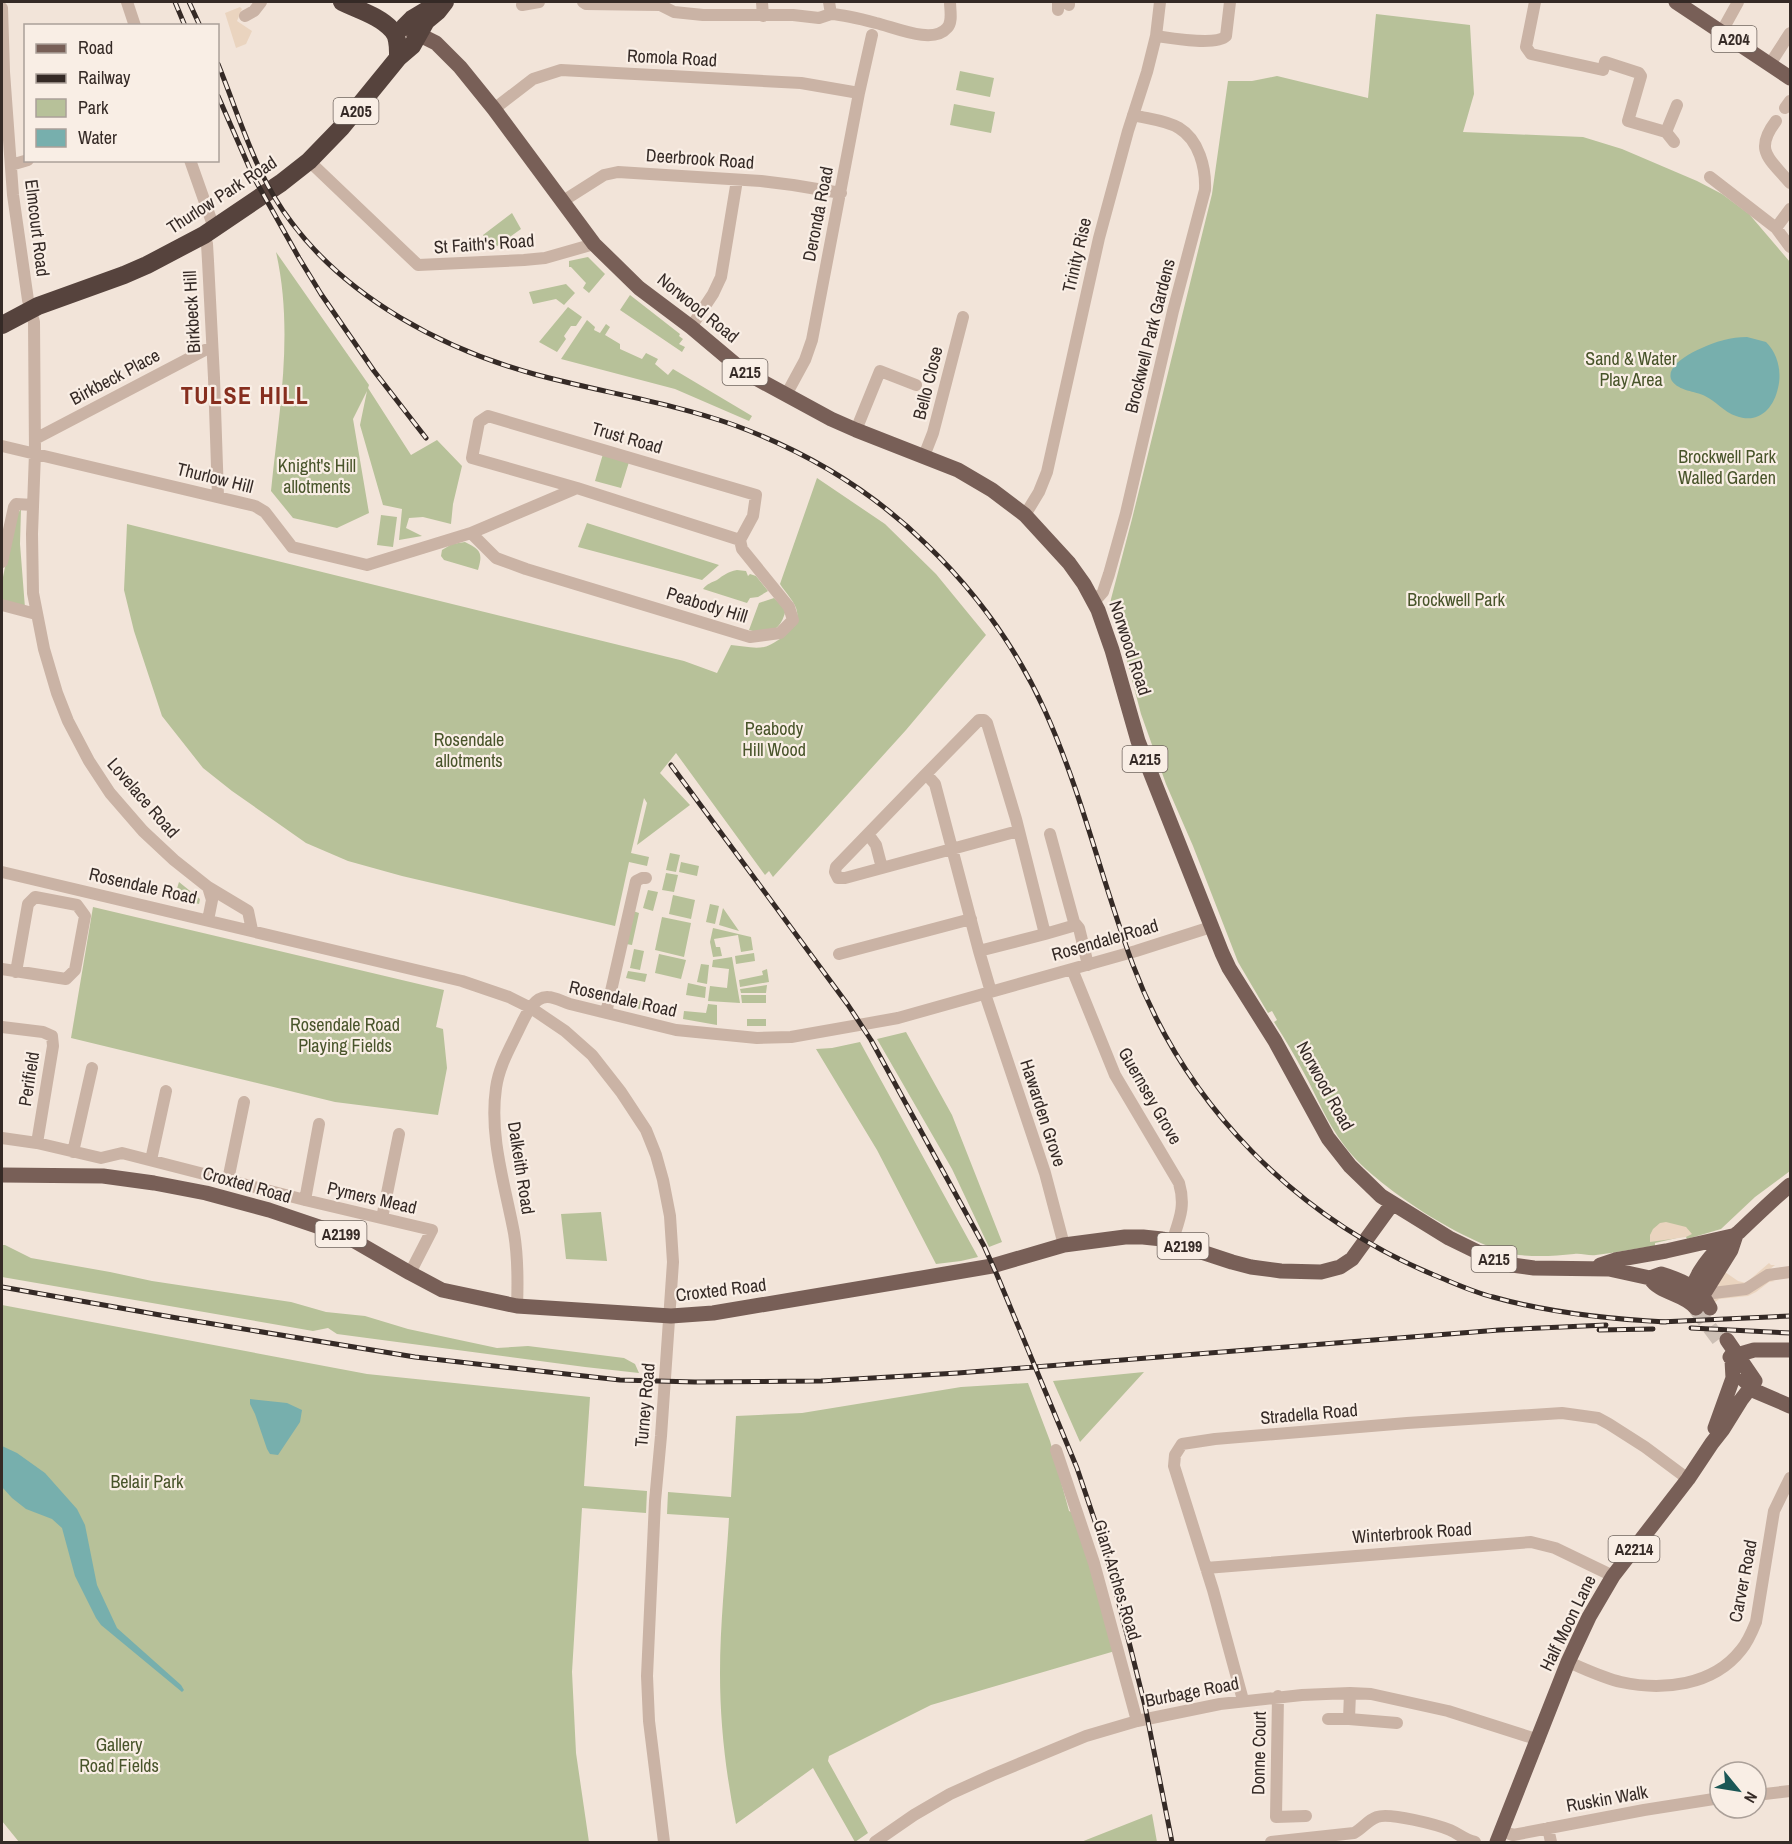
<svg xmlns="http://www.w3.org/2000/svg" width="1792" height="1844" viewBox="0 0 1792 1844" font-family="'Archivo Narrow',sans-serif">
	<style>
		.green { fill: #b7c199 }
		.plaza { fill: #ead4bf }
		.water { fill: #77afad }
		.lines { fill: none; stroke-linecap: round; stroke-linejoin: round }
		.major-tunnel { stroke: #ccbfb5; stroke-width: 15; stroke-dasharray: 15 8; stroke-linecap: butt }
		.minor { stroke: #cab3a5; stroke-width: 12 }
		.major { stroke: #785f57; stroke-width: 15 }
		.highway { stroke: #56433d; stroke-width: 18 }
		.rail-casing { stroke: #352a26; stroke-width: 5 }
		.rail { stroke: #f9eee5; stroke-width: 3; stroke-dasharray: 9; stroke-linecap: butt }
		.labels { text-anchor: middle; stroke-width: 4.5; stroke-linejoin: round; paint-order: stroke }
		.shield { fill: #f9eee5; stroke: #70655f; stroke-width: 1.5 }
		.shield-label { font-size: 16px; font-weight: bold; fill: #352a26 }
		.street-label { font-size: 18px; fill: #352a26; stroke: #f9eee5 }
		.park-label { font-size: 18px; fill: #48542a; stroke: #f9eee5 }
		.district-label { font-size: 24px; font-weight: bold; letter-spacing: 1.5px; fill: #862e1e; stroke: #f9eee5 }
	</style>
	<rect width="100%" height="100%" fill="#f2e4d9"/>
	<path class="green" d="M1376 14 1470 25 1474 94 1463 132 1583 137 1622 149 1697 181 1722 194 1749 214 1790 262V1171L1755 1197 1721 1229 1687 1239 1686 1237H1681L1655 1243V1246C1635 1248 1616 1253 1596 1255 1589 1256 1581 1253 1574 1254 1556 1256 1537 1257 1519 1255 1471 1248 1372 1185 1344 1145 1327 1123 1317 1097 1304 1073 1295 1056 1285 1039 1274 1022L1277 1020 1272 1011 1268 1013 1238 962 1193 846 1166 784 1141 714 1115 616 1110 607 1111 599 1132 519 1212 194 1228 81H1252L1277 76 1368 98Z
		M960 71 994 78 990 97 956 90Z
		M954 104 995 112 991 133 950 125Z
		M512 213 521 229 493 249 483 235Z
		M276 252 369 385 368 388 411 455 437 440 462 466 453 504 451 524 423 517 409 518 406 528 422 536 399 540 402 509 383 505 360 425 367 391 353 419 369 513 337 528 293 518 271 491C279 412 294 331 276 252Z
		M588 257 605 274 589 293 583 288 586 283 571 267H569V261Z
		M566 284 575 293 564 305 556 299 533 304 529 292Z
		M630 295 680 334 679 336 683 339 679 344 685 347 682 352 620 310Z
		M568 307 582 317 576 326H571L564 336 566 339 557 352 539 342Z
		M587 320 595 327 594 330 600 333 606 324 610 327 605 335 620 344V349L642 359 646 353 658 359 655 364 668 375 673 369 752 416 749 421 675 389 561 359Z
		M603 454 629 462 621 488 595 481Z
		M817 478 885 524 936 574 986 635 906 730 773 877 769 871 765 875 676 753 660 773 690 805 637 845 647 803 644 798 631 853 649 857 647 866 629 862 615 926 402 876 348 861 306 843 232 791 203 768 162 716 134 631 124 590 127 524 684 661 717 673 731 645C742 646 754 649 764 647 776 645 800 625 797 612 796 603 785 592 780 584Z
		M21 509 20 544 25 608 2 601V582L15 517Z
		M381 515 397 517 393 547 377 545Z
		M587 523 719 565 702 580 578 547Z
		M465 542C481 550 483 553 478 570L444 560 441 556 442 550 452 544Z
		M737 570 746 571 748 576 750 574 756 576 768 591 758 597 750 598 747 603 703 589C708 583 711 583 717 580 724 575 727 572 737 570Z
		M774 598 786 609C781 631 770 636 749 630L759 603Z
		M670 853 680 855 676 872 666 870Z
		M681 862 699 866 697 876 679 872Z
		M666 873 678 875 674 892 662 890Z
		M179 882 200 899 199 904 174 898Z
		M648 890 658 892 653 911 643 908Z
		M673 895 695 900 691 919 669 914Z
		M710 904 719 906 715 924 706 922Z
		M93 907 444 990 436 1027 443 1029 447 1068 438 1115 335 1102 71 1038Z
		M723 908 739 931 719 925Z
		M633 911 639 913 632 945 626 944Z
		M662 917 691 923 684 957 655 950Z
		M713 928 751 937 753 950 741 952 738 935 714 939 716 947H720L722 956 713 957 710 942Z
		M634 949 644 951 640 970 630 968Z
		M754 953 755 961 736 964 735 956Z
		M659 954 686 960 681 979 655 973Z
		M732 957 740 1003 708 1001 710 986 727 988 729 969 712 967 713 960Z
		M701 964 709 965 707 984 697 982Z
		M767 969 769 982 740 987 739 980 763 975 762 971Z
		M628 971 647 974 645 982 626 978Z
		M688 983 706 987 705 998 686 995Z
		M767 985 766 993H741L740 989Z
		M623 993 633 995 632 999 641 1001 640 1009 621 1005Z
		M741 995H766V1003H742Z
		M708 1004 717 1005V1025L683 1019 684 1011 706 1013Z
		M747 1019H766V1026H747Z
		M906 1032 952 1115 1002 1242 989 1247 952 1169 877 1039Z
		M860 1042 978 1257 961 1261 936 1264 877 1150 816 1049 832 1048Z
		M601 1212 607 1261 566 1259 561 1214Z
		M2 1245H5L31 1258 110 1272 152 1281 291 1302 326 1312 365 1316 408 1329 497 1348 528 1346 624 1358 635 1364 639 1373 585 1367 337 1334 328 1328 313 1331 2 1277Z
		M2 1305 367 1374 590 1397 584 1486 647 1491 646 1513 582 1508 572 1672 576 1753 589 1842H19L2 1821Z
		M1144 1372 1080 1442 1053 1381Z
		M1028 1383 1050 1441 1069 1511 1074 1513 1115 1651 931 1705 829 1756 828 1761 868 1833 855 1842 813 1768 736 1824C726 1775 720 1724 720 1674 720 1622 726 1570 729 1518L667 1514 668 1492 731 1497 736 1416 802 1413 961 1387Z
		M1152 1814 1157 1842H1081Z"/>
	<path class="plaza" d="M240 7 242 9 237 21 252 31 246 44 236 48 225 13Z
		M1666 1222 1686 1227 1692 1234 1686 1237 1650 1242V1235L1653 1229 1660 1223Z
		M1769 1263 1771 1265H1775L1770 1269 1771 1280 1775 1281 1769 1282 1756 1292 1748 1296 1719 1299 1712 1305 1713 1293 1725 1272 1738 1281 1746 1283Z"/>
	<path class="water" d="M1747 337 1766 342C1778 354 1782 372 1778 388 1773 410 1758 424 1736 416 1724 412 1716 401 1705 396 1695 391 1679 391 1672 381 1661 362 1711 343 1724 340 1731 338 1739 337 1747 337Z
		M250 1399 287 1403 302 1410 300 1422 278 1455 270 1454 267 1449 255 1414 250 1404Z
		M2 1446 17 1453 45 1473 77 1509 85 1525 97 1585 117 1628 181 1685 184 1690 182 1692 101 1625 96 1618 75 1576 62 1528 52 1519 26 1509 12 1498 2 1487Z"/>
	<g class="lines">
		<path class="major-tunnel" d="M1696 1309 1719 1340"/>
		<path class="minor" d="M127 2 135 26
			M583 2 586 4 660 5 674 12 703 15H793L819 18 831 14 829 2
			M762 2 763 16
			M1535 2 1526 47 1531 54 1603 70 1605 62 1639 73 1641 76 1628 121 1666 132
			M522 5 539 2
			M1069 5V2
			M2 8 4 72 13 195 28 300 34 322 35 453 32 534 33 593 44 649 57 693 68 721 89 761 110 793 143 831 174 860 208 887 248 911 252 930
			M1058 10V2
			M831 14C846 15 861 19 876 23 894 27 933 45 947 28 953 22 950 10 950 2
			M245 16 254 11 261 2
			M1722 31 1738 2
			M1156 36C1170 38 1216 46 1226 36L1230 2
			M1770 64 1790 33
			M1785 108 1790 101
			M494 109 533 79 561 70 801 83 859 93
			M1776 121C1753 151 1770 159 1790 183
			M1674 142 1666 132 1677 105
			M190 160 214 228
			M309 161 418 265 524 260 545 258 594 244
			M11 165 28 160
			M1710 177 1776 228 1790 247
			M563 201 604 175 618 172 761 181 793 185 841 193
			M1776 228 1790 209
			M204 235 207 244 208 261 214 378 218 496
			M691 327 713 294 721 277 737 180
			M786 395 805 360 812 340 859 93 872 35
			M488 416 756 495 753 516 740 540 577 488 472 458 479 422Z
			M856 430 880 371 916 385
			M35 439 205 350 212 348
			M2 446 255 506 265 512 292 547 367 565 471 533
			M924 456 933 433 963 317
			M577 488 471 533 496 558 526 569 750 637 780 633 793 620 789 607 742 549 740 540
			M1025 515 1039 492 1047 472 1099 238 1128 131 1147 72 1156 36 1160 2
			M2 562 14 507 16 504 33 505
			M1094 602 1103 592 1109 574 1126 513 1173 311 1205 190C1206 168 1199 140 1179 128 1166 120 1148 119 1133 115
			M2 605 36 614
			M868 834 876 845 882 868 845 878H838L835 872 836 867 926 774
			M1050 834 1074 922 1079 928 1088 965
			M882 868 1018 831
			M2 872 462 981 509 997 531 1008 565 1031 592 1055 621 1092 646 1130 656 1155 663 1180 670 1216 673 1262 661 1436 655 1501 647 1676 649 1721 664 1842
			M208 920 212 900 208 887
			M1045 934 979 951 935 784 926 774 979 720H984L987 723 1016 819 1045 934 1076 925
			M979 951 991 992
			M839 954 971 919
			M2 969 66 979 75 970 85 916 77 905 35 897 28 904 16 972
			M1072 969 1115 1075 1179 1183C1186 1207 1179 1220 1172 1242
			M985 994 1045 1173 1064 1245
			M606 1013 636 881 642 878H646
			M2 1027 43 1032 52 1036 53 1046 37 1143
			M2 1138 37 1143 101 1158 122 1153 305 1200 432 1230 410 1273
			M73 1152 92 1068
			M151 1160 166 1091
			M228 1180 244 1102
			M305 1200 319 1124
			M382 1218 399 1134
			M1713 1293 1746 1289 1768 1275 1790 1272
			M517 1306C518 1281 518 1257 514 1233 505 1185 489 1137 496 1088 499 1066 510 1048 519 1029 525 1017 533 996 548 997 555 997 563 1002 570 1004L676 1030 757 1038 791 1037 898 1018 1136 951 1211 927
			M1056 1450 1094 1563 1137 1721
			M1206 1568 1531 1542 1555 1548 1613 1576
			M1568 1662C1585 1669 1603 1678 1621 1682 1662 1691 1713 1686 1741 1650 1748 1642 1752 1632 1756 1622L1774 1511 1790 1478
			M1278 1696 1276 1817 1306 1816
			M1243 1700 1213 1590 1174 1466 1175 1455 1182 1444 1215 1439 1407 1423 1562 1413 1598 1418 1609 1424 1645 1447 1688 1479
			M1328 1719H1349L1397 1723
			M1349 1719 1350 1693
			M1756 1795 1790 1791
			M1548 1828 1551 1842
			M1502 1831 1513 1835 1644 1810 1720 1798
			M875 1842 914 1815 950 1794 992 1775 1086 1736 1137 1721 1220 1704 1302 1695 1350 1693 1371 1694 1448 1711 1539 1740
			M1271 1842 1354 1833C1363 1828 1368 1820 1377 1817 1389 1812 1438 1825 1450 1830 1459 1834 1465 1840 1475 1842"/>
		<path class="major" d="M1676 2 1790 78
			M408 29 436 43 460 67 494 109 594 244 639 288 691 327 735 364 750 375 831 419 856 430 958 470 992 490 1025 515 1069 563 1084 584 1098 610 1112 650 1138 741 1222 953 1229 968 1275 1041 1328 1138 1350 1166 1381 1196 1449 1238 1490 1258 1512 1265 1534 1268 1609 1269 1650 1278 1661 1274C1681 1280 1700 1288 1710 1308
			M2 1175 103 1176 154 1183 206 1193 269 1210 346 1236 410 1273 442 1290 517 1306 671 1316 713 1313 910 1280 992 1266 1064 1245 1125 1237H1143L1162 1239 1232 1262 1251 1267 1281 1271 1321 1272 1340 1267 1352 1259 1392 1204
			M1600 1265 1615 1260 1666 1251 1732 1236
			M1650 1278C1660 1294 1684 1293 1696 1308
			M1703 1295 1731 1250 1736 1235
			M1690 1301C1691 1281 1706 1260 1721 1246 1726 1241 1733 1237 1739 1232 1756 1216 1772 1200 1790 1185
			M1730 1357 1754 1350H1790
			M1744 1380 1755 1391 1790 1406
			M1715 1428 1733 1378 1732 1360
			M1497 1842 1568 1662 1589 1617 1613 1576 1688 1479 1712 1443 1723 1429 1741 1400 1754 1383 1755 1381 1727 1340"/>
		<path class="highway" d="M342 2C358 10 380 16 392 30 399 37 398 49 398 58
			M404 27 412 19 432 7
			M2 325 38 306 124 275 147 265 204 235 281 183 309 161 341 128 398 58 412 46 426 21 438 11 445 2"/>
		<defs>
			<path id="rail" d="M175 2 185 26
				M189 2 200 26
				M218 64C240 118 256 177 292 223 349 299 443 349 534 374 600 392 669 402 734 425 805 451 872 491 926 544 975 591 1017 649 1045 711 1082 793 1102 882 1133 965 1185 1105 1297 1218 1434 1275 1454 1283 1473 1292 1493 1297 1550 1313 1607 1319 1666 1322
				M218 96 253 176 299 258 321 294 374 371 426 438
				M671 765 848 1005 871 1040 984 1246 997 1275 1077 1468 1106 1554 1130 1646 1145 1706 1172 1842
				M2 1287 177 1318 415 1357 620 1380 695 1382 821 1381 958 1373 1499 1330 1606 1325
				M1660 1322 1790 1316
				M1691 1328 1790 1333
				M1599 1330 1653 1329"/>
		</defs>
		<use href="#rail" class="rail-casing"/>
		<use href="#rail" class="rail"/>
	</g>
	<g class="labels">
		<g class="shield">
			<rect x="1711.5" y="26" width="45" height="26" rx="4.5"/>
			<rect x="333.5" y="98" width="45" height="26" rx="4.5"/>
			<rect x="722.5" y="359" width="45" height="26" rx="4.5"/>
			<rect x="1122.5" y="746" width="45" height="26" rx="4.5"/>
			<rect x="315.5" y="1221" width="51" height="26" rx="4.5"/>
			<rect x="1157.5" y="1233" width="51" height="26" rx="4.5"/>
			<rect x="1471.5" y="1246" width="45" height="26" rx="4.5"/>
			<rect x="1608.5" y="1536" width="51" height="26" rx="4.5"/>
		</g>
		<g class="shield-label">
			<text x="1734" y="45">A204</text>
			<text x="356" y="117">A205</text>
			<text x="745" y="378">A215</text>
			<text x="1145" y="765">A215</text>
			<text x="341" y="1240">A2199</text>
			<text x="1183" y="1252">A2199</text>
			<text x="1494" y="1265">A215</text>
			<text x="1634" y="1555">A2214</text>
		</g>
		<g class="street-label">
			<text transform="translate(672 58) rotate(3)" y="6">Romola Road</text>
			<text transform="translate(700 159) rotate(4)" y="6">Deerbrook Road</text>
			<text transform="translate(222 195) rotate(-33)" y="6">Thurlow Park Road</text>
			<text transform="translate(818 214) rotate(-79)" y="6">Deronda Road</text>
			<text transform="translate(37 228) rotate(83)" y="6">Elmcourt Road</text>
			<text transform="translate(484 244) rotate(-4)" y="6">St Faith's Road</text>
			<text transform="translate(1077 255) rotate(-77)" y="6">Trinity Rise</text>
			<text transform="translate(698 308) rotate(39)" y="6">Norwood Road</text>
			<text transform="translate(192 312) rotate(-93)" y="6">Birkbeck Hill</text>
			<text transform="translate(1150 336) rotate(-76)" y="6">Brockwell Park Gardens</text>
			<text transform="translate(115 377) rotate(-28)" y="6">Birkbeck Place</text>
			<text transform="translate(928 383) rotate(-76)" y="6">Bello Close</text>
			<text transform="translate(627 438) rotate(16)" y="6">Trust Road</text>
			<text transform="translate(215 478) rotate(14)" y="6">Thurlow Hill</text>
			<text transform="translate(707 605) rotate(17)" y="6">Peabody Hill</text>
			<text transform="translate(1130 648) rotate(72)" y="6">Norwood Road</text>
			<text transform="translate(143 798) rotate(49)" y="6">Lovelace Road</text>
			<text transform="translate(143 886) rotate(13)" y="6">Rosendale Road</text>
			<text transform="translate(1105 940) rotate(-16)" y="6">Rosendale Road</text>
			<text transform="translate(623 999) rotate(13)" y="6">Rosendale Road</text>
			<text transform="translate(29 1079) rotate(-81)" y="6">Perifield</text>
			<text transform="translate(1325 1086) rotate(61)" y="6">Norwood Road</text>
			<text transform="translate(1150 1096) rotate(60)" y="6">Guernsey Grove</text>
			<text transform="translate(1043 1113) rotate(72)" y="6">Hawarden Grove</text>
			<text transform="translate(521 1168) rotate(81)" y="6">Dalkeith Road</text>
			<text transform="translate(247 1185) rotate(16)" y="6">Croxted Road</text>
			<text transform="translate(372 1198) rotate(13)" y="6">Pymers Mead</text>
			<text transform="translate(721 1290) rotate(-7)" y="6">Croxted Road</text>
			<text transform="translate(645 1405) rotate(-85)" y="6">Turney Road</text>
			<text transform="translate(1309 1414) rotate(-5)" y="6">Stradella Road</text>
			<text transform="translate(1412 1533) rotate(-4)" y="6">Winterbrook Road</text>
			<text transform="translate(1117 1580) rotate(73)" y="6">Giant Arches Road</text>
			<text transform="translate(1743 1581) rotate(-79)" y="6">Carver Road</text>
			<text transform="translate(1568 1623) rotate(-64)" y="6">Half Moon Lane</text>
			<text transform="translate(1192 1692) rotate(-11)" y="6">Burbage Road</text>
			<text transform="translate(1259 1753) rotate(-89)" y="6">Donne Court</text>
			<text transform="translate(1607 1799) rotate(-10)" y="6">Ruskin Walk</text>
		</g>
		<g class="park-label">
			<text x="1631" y="365">Sand &amp; Water<tspan x="1631" dy="21">Play Area</tspan></text>
			<text x="1727" y="463">Brockwell Park<tspan x="1727" dy="21">Walled Garden</tspan></text>
			<text x="317" y="472">Knight's Hill<tspan x="317" dy="21">allotments</tspan></text>
			<text x="1456" y="606">Brockwell Park</text>
			<text x="774" y="735">Peabody<tspan x="774" dy="21">Hill Wood</tspan></text>
			<text x="469" y="746">Rosendale<tspan x="469" dy="21">allotments</tspan></text>
			<text x="345" y="1031">Rosendale Road<tspan x="345" dy="21">Playing Fields</tspan></text>
			<text x="147" y="1488">Belair Park</text>
			<text x="119" y="1751">Gallery<tspan x="119" dy="21">Road Fields</tspan></text>
		</g>
		<g class="district-label">
			<text x="245" y="404">TULSE HILL</text>
		</g>
	</g>
	<rect width="1792" height="1844" fill="none" stroke="#352a26" stroke-width="6"/>
	<rect x="24" y="24" width="195" height="138" fill="#f9eee5" stroke="#aba099" stroke-width="1.5"/>
	<rect x="36" y="44" width="30" height="9" fill="#785f57" stroke="#aba099" stroke-width="1.5"/>
	<text x="78" y="54" font-size="18" fill="#352a26">Road</text>
	<rect x="36" y="74" width="30" height="9" fill="#352a26" stroke="#aba099" stroke-width="1.5"/>
	<text x="78" y="84" font-size="18" fill="#352a26">Railway</text>
	<rect x="36" y="99" width="30" height="18" fill="#b7c199" stroke="#aba099" stroke-width="1.5"/>
	<text x="78" y="114" font-size="18" fill="#352a26">Park</text>
	<rect x="36" y="129" width="30" height="18" fill="#77afad" stroke="#aba099" stroke-width="1.5"/>
	<text x="78" y="144" font-size="18" fill="#352a26">Water</text>
	<g transform="translate(1738 1790) rotate(120)"><circle r="28" fill="#f9eee5" stroke="#aba099" stroke-width="1.5"/>
	<path d="M0-4.5L10 22L0 15L-10 22Z" fill="#1b5756"/>
	<text y="-9" font-size="16" font-weight="bold" text-anchor="middle" fill="#352a26">N</text>
	</g>
</svg>
